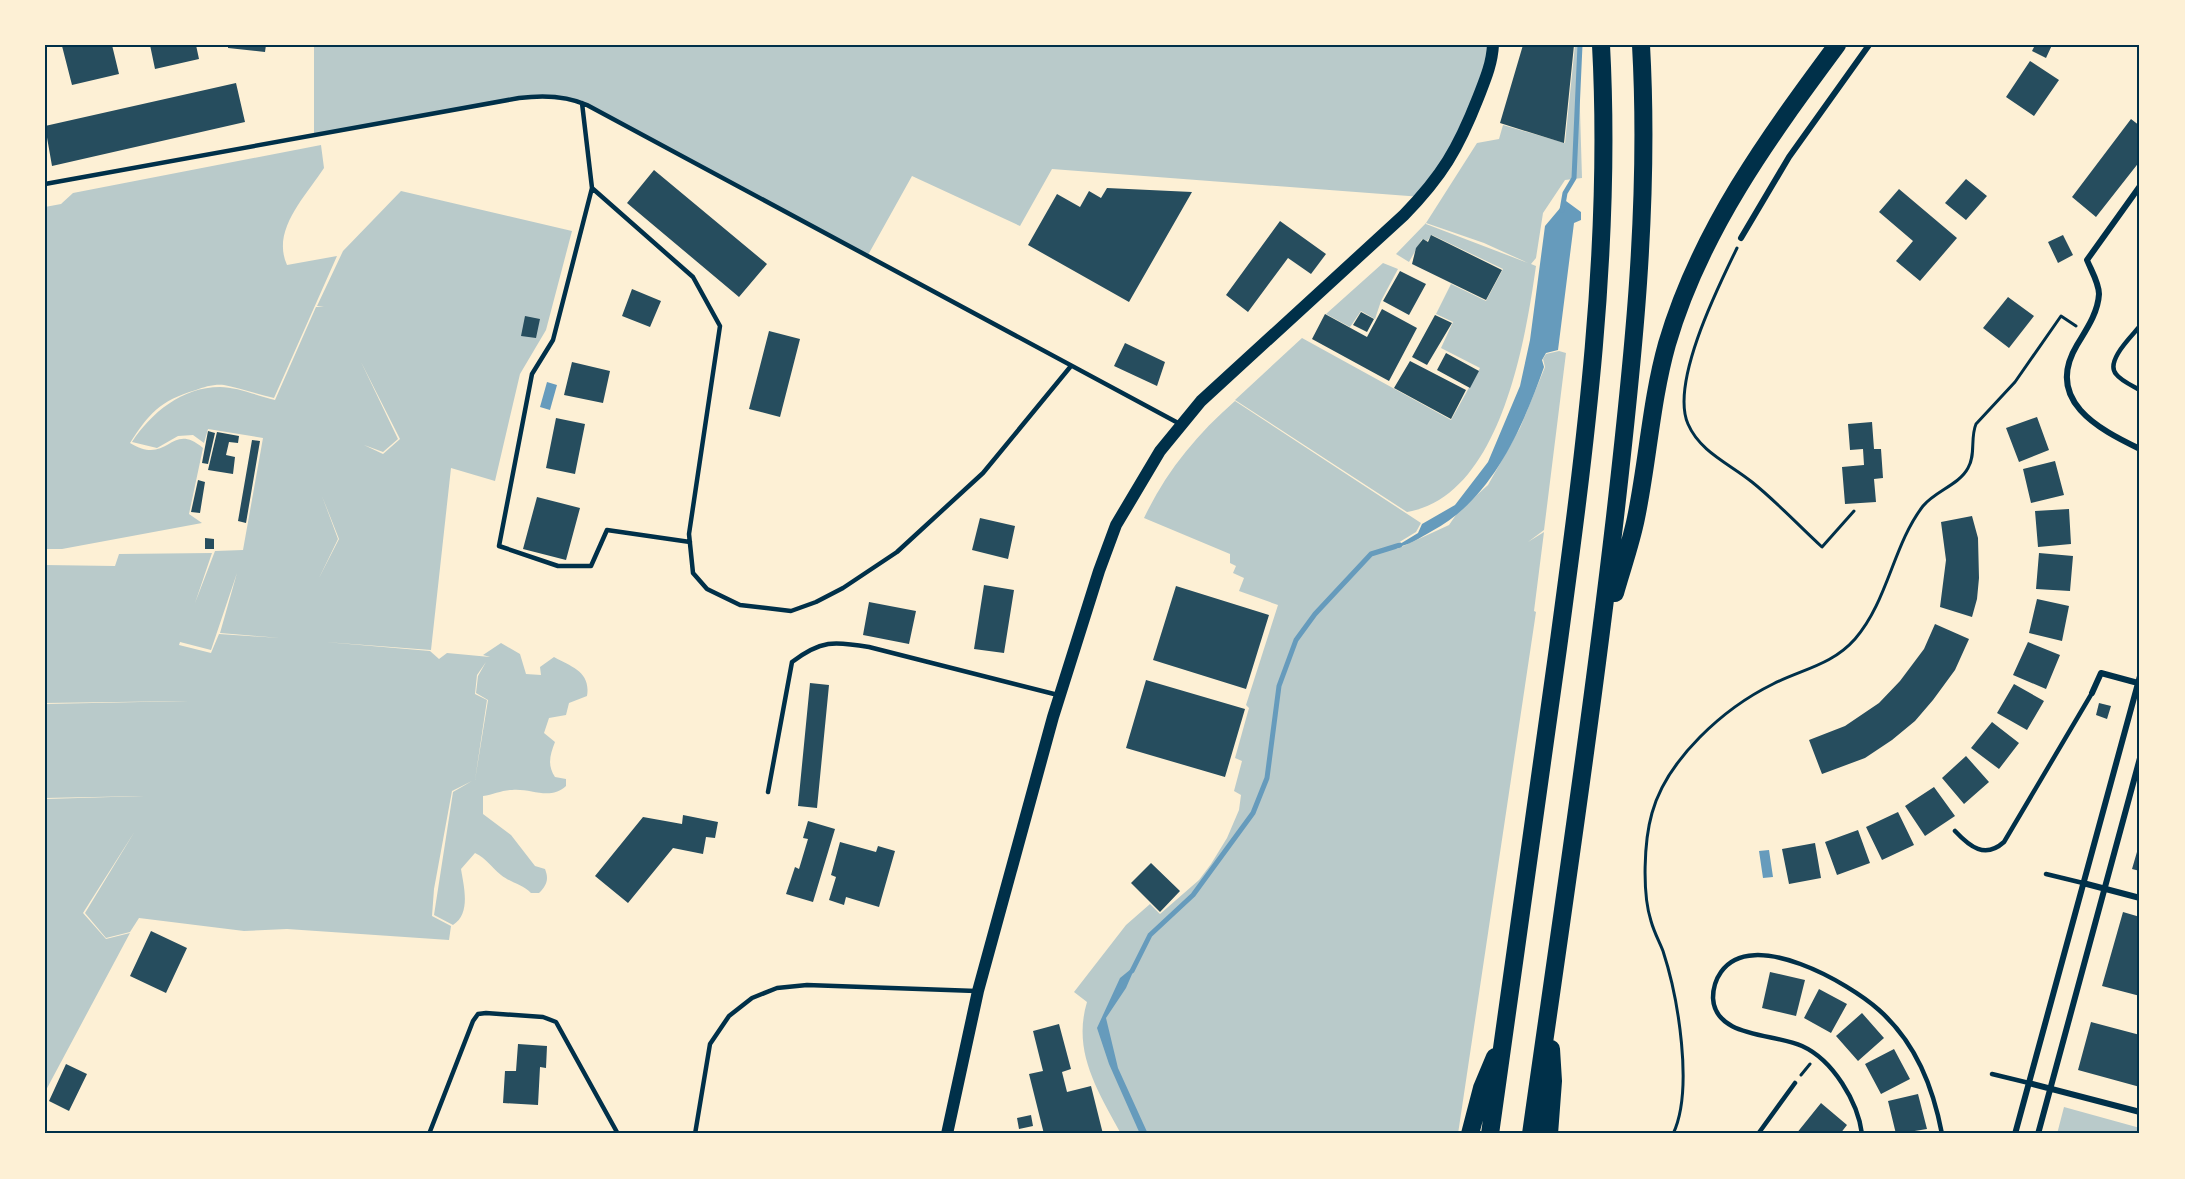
<svg xmlns="http://www.w3.org/2000/svg" width="2185" height="1179" viewBox="0 0 2185 1179" font-family="Inter,sans-serif">
	<style>
		.green { fill: #b9caca; fill-rule: evenodd }
		.water { fill: #669bbc }
		.lines { fill: none; stroke-linecap: round; stroke-linejoin: round }
		.stream { stroke: #669bbc; stroke-width: 5 }
		.building { fill: #264d5e }
		.path { stroke: #003049; stroke-width: 3 }
		.service { stroke: #003049; stroke-width: 4.5 }
		.minor { stroke: #003049; stroke-width: 6 }
		.secondary { stroke: #003049; stroke-width: 12 }
		.motorway { stroke: #003049; stroke-width: 18 }
		.neatline { fill: none; stroke: #003049; stroke-width: 2 }
	</style>
	<rect width="100%" height="100%" fill="#fdf0d5"/>
	<path class="green" d="M314 45H1490L1464 134 1422 197 1052 169 1020 226 912 176 868 255 582 103 536 97 314 136Z
		M1575 45H1578L1582 178 1565 180 1543 213 1536 258 1531 264 1536 266C1525 343 1500 497 1407 512L1235 400 1302 338 1451 420 1480 368 1441 348 1453 322 1436 314 1451 284 1486 301 1503 269 1432 235 1427 241 1422 239 1409 262 1396 254 1426 223 1477 143 1499 139 1503 125 1565 143ZM1426 223 1484 243 1528 263 1426 224Z
		M321 145 324 168C306 196 271 230 287 265L337 256 274 398C257 394 240 388 224 385 214 384 204 387 196 390 159 401 149 414 130 443 169 467 170 420 203 448L189 514 202 523 62 549H45V207L61 204 73 193Z
		M401 191 572 231 546 330 520 374 495 481 451 468 431 650 325 642 430 651 439 659 447 653 490 657 483 655 501 643 520 654 526 674 541 675 540 667 554 657C572 667 591 672 587 696L569 703 566 715 549 718 544 733 555 742C550 755 547 765 555 777L566 779V786C550 801 531 788 512 790 502 790 493 795 483 796V814L511 835 535 866 545 869C549 879 547 885 539 893H531C522 884 511 883 501 875 491 867 487 859 475 853L461 869C464 887 471 914 453 925L434 915 453 792 472 781 452 791 434 889 432 916 451 926 449 940 287 929 244 931 139 918 130 932 106 938 85 913 135 831 83 913 106 939 130 933 45 1092V799L144 796 45 798V704L189 701 45 703V565L115 566 119 554 212 553 195 603 215 551 243 550 263 438 208 429 204 443 193 435 178 436 157 448 132 442C151 413 182 387 220 387 237 387 258 396 275 400L316 307H324L317 306 343 251ZM361 362 400 439 383 454 364 445 383 452 398 439ZM322 496 339 539 319 578 338 539ZM237 573 220 633 280 638 219 634 211 653 179 645 180 642 211 650ZM486 662 478 676 476 693 488 700 475 780 487 700 475 694 477 675Z
		M1383 263 1398 269 1381 301 1375 319 1361 311 1350 327 1326 314Z
		M1559 351 1566 353 1544 530 1528 542 1544 532 1534 611 1536 612 1458 1134H1121C1098 1091 1072 1052 1087 1002L1074 992 1126 925 1150 904 1160 914 1199 880 1211 864 1227 838 1239 810 1241 795 1234 791 1242 761 1235 758 1249 708 1246 705 1278 605 1239 591 1244 578 1233 573 1236 566 1230 563V554L1144 518C1166 472 1196 435 1235 401L1421 523 1416 532 1393 546 1397 549 1449 525 1458 512 1488 485 1520 428 1545 367 1543 359 1546 354Z
		M2064 1107 2140 1128V1134H2057Z"/>
	<path class="water" d="M1566 201 1581 212V220L1574 223 1558 350 1546 353 1542 360 1544 367C1522 429 1492 499 1432 531 1421 537 1407 547 1395 547L1418 533 1422 524 1455 505 1488 462 1520 386 1530 340 1545 226Z
		M547 382 557 385 550 410 540 407Z
		M1769 850 1773 877 1763 878 1759 851Z
		M1136 965 1126 988 1106 1018 1118 1068 1148 1134H1140L1109 1064 1097 1028 1120 978Z"/>
	<g class="lines">
		<path class="stream" d="M1562 210 1565 193 1574 178 1580 45
			M1132 971 1150 935 1193 895 1253 813 1267 778 1279 686 1296 640 1315 614 1371 554 1400 545"/>
	</g>
	<path class="building" d="M68 45H112L119 74 72 85 62 46Z
		M150 45H196L199 59 155 69Z
		M228 45H266L265 52 228 48Z
		M1523 45H1574L1564 143 1500 123Z
		M2035 45H2052L2046 58 2032 51Z
		M2030 61 2059 80 2034 116 2006 97Z
		M236 83 245 122 52 166 45 126Z
		M2131 119 2140 126V161L2096 217 2072 197Z
		M654 170 767 264 739 297 627 203Z
		M1966 179 1987 196 1966 220 1945 203Z
		M1107 188 1192 192 1129 302 1028 245 1057 194 1080 207 1089 191 1101 198Z
		M1899 189 1957 238 1920 281 1896 261 1913 241 1879 212Z
		M1280 221 1326 254 1311 274 1288 258 1248 312 1226 295Z
		M1431 235 1502 270 1486 300 1412 264 1416 248 1423 239 1428 242Z
		M2063 235 2073 255 2058 263 2048 242Z
		M1400 271 1426 284 1409 315 1383 301Z
		M632 289 661 301 650 327 622 316Z
		M2008 297 2034 316 2009 348 1983 328Z
		M1382 309 1417 328 1389 381 1312 339 1325 314 1367 337Z
		M1361 312 1374 319 1367 332 1353 325Z
		M1435 315 1452 323 1427 365 1412 357Z
		M525 316 540 319 536 338 521 336Z
		M769 331 800 339 780 417 749 409Z
		M1125 343 1165 362 1157 386 1114 366Z
		M1446 353 1479 371 1470 388 1437 370Z
		M1410 361 1466 390 1451 419 1394 388Z
		M572 362 610 371 603 403 564 395Z
		M2037 417 2049 450 2019 462 2006 428Z
		M556 418 585 424 575 474 546 468Z
		M1872 422 1874 449H1881L1883 478 1874 479 1876 502 1845 504 1842 467 1864 465 1863 449 1850 450 1848 424Z
		M208 431 215 433 208 464 202 463Z
		M217 432 239 436 238 443 229 442 226 455 235 457 233 474 208 470Z
		M252 440 260 441 246 523 238 521Z
		M2055 461 2064 495 2031 503 2023 469Z
		M198 480 205 482 200 513 191 512Z
		M537 497 580 508 566 560 523 549Z
		M2069 509 2071 544 2038 547 2035 511Z
		M1972 516 1978 538 1979 578 1977 599 1972 617 1940 607 1946 560 1941 522Z
		M980 518 1015 526 1008 559 972 550Z
		M205 538 214 539V549H205Z
		M2039 553 2073 556 2070 591 2036 589Z
		M984 585 1014 590 1004 653 974 649Z
		M1176 586 1269 615 1246 689 1153 660Z
		M2037 599 2069 606 2062 641 2029 633Z
		M869 602 916 611 909 644 863 635Z
		M1935 624 1969 639 1955 670 1933 700 1915 721 1892 740 1865 758 1822 774 1809 740 1845 726 1879 703 1900 681 1924 649Z
		M2028 642 2060 655 2046 689 2013 675Z
		M1146 680 1245 709 1225 777 1126 748Z
		M810 683 829 685 817 808 798 806Z
		M2014 684 2044 701 2027 730 1997 713Z
		M2099 703 2111 706 2107 719 2096 715Z
		M1992 722 2019 743 1999 769 1971 748Z
		M1966 756 1989 782 1964 804 1942 778Z
		M1934 787 1955 816 1925 836 1905 806Z
		M1898 812 1914 845 1882 860 1866 827Z
		M683 815 718 822 715 838 706 837 703 854 673 848 628 903 595 876 643 817 682 824Z
		M808 821 835 829 813 902 786 894 795 867 799 869 808 839 803 838Z
		M1858 830 1870 863 1837 875 1825 842Z
		M840 842 876 852 878 846 895 851 879 907 846 897 844 905 829 900 836 877 831 875Z
		M1815 843 1821 878 1789 884 1782 849Z
		M2139 845H2140V871L2132 869Z
		M1151 863 1180 891 1160 912 1131 883Z
		M2123 912 2140 917V996L2102 986Z
		M151 931 187 948 166 993 130 976Z
		M1770 972 1805 980 1796 1016 1762 1008Z
		M1819 989 1847 1004 1831 1033 1804 1018Z
		M1862 1013 1884 1038 1858 1061 1836 1036Z
		M2091 1022 2140 1035V1087L2078 1070Z
		M1059 1024 1071 1069 1062 1072 1067 1092 1091 1086 1103 1134H1044L1029 1074 1043 1071 1033 1031Z
		M518 1044 547 1046 546 1068 540 1067 538 1105 503 1103 505 1071H516Z
		M1894 1049 1910 1079 1881 1094 1865 1064Z
		M66 1064 87 1074 69 1111 49 1101Z
		M1918 1094 1927 1129 1896 1134 1888 1101Z
		M1821 1103 1847 1125 1840 1134H1796Z
		M1031 1115 1033 1126 1019 1129 1017 1118Z"/>
	<g class="lines">
		<path class="path" d="M1737 248C1718 287 1670 383 1688 424 1700 452 1730 464 1752 482 1777 502 1799 526 1822 547L1854 511
			M1801 1075 1810 1064
			M1673 1134C1694 1090 1678 997 1663 951 1659 941 1654 932 1651 921 1642 893 1644 841 1652 813 1667 759 1724 708 1773 684 1803 669 1832 665 1855 639 1888 601 1893 545 1923 506 1935 491 1959 485 1968 468 1976 455 1970 438 1976 424L2015 382 2061 316 2076 326"/>
		<path class="service" d="M582 103 592 188 693 277 720 326 689 534 693 573 707 589 740 605 791 611 816 602 843 588 897 552 983 473 1071 366
			M45 184 519 98C542 95 565 95 587 105L1180 424
			M592 188 553 340 532 374 499 546 558 566H591L607 530 690 542
			M2140 326C2132 336 2105 361 2116 374 2121 381 2133 386 2140 390
			M768 792 792 662C821 640 834 641 869 647L1058 695
			M1955 831C1970 847 1985 859 2004 842L2092 693
			M2046 874 2083 883
			M1992 1074 2029 1083
			M429 1134 473 1021 478 1014 486 1013 543 1017 556 1022 618 1134
			M695 1134 710 1044 729 1016 752 998 777 988 807 985 976 991
			M1758 1134 1795 1083
			M1862 1134C1858 1102 1833 1060 1802 1046 1774 1033 1715 1038 1713 998 1713 988 1716 979 1721 972 1752 927 1849 983 1879 1010 1916 1043 1933 1087 1942 1134"/>
		<path class="minor" d="M2140 186 2087 260C2091 270 2099 283 2099 294 2098 313 2086 330 2077 345 2044 400 2098 429 2140 449
			M1741 238 1789 157 1869 45
			M2092 693 2101 673 2138 683
			M2083 883 2140 898
			M2029 1083 2140 1112
			M2015 1134 2140 676
			M2038 1134 2140 758"/>
		<path class="secondary" d="M947 1134 978 991 1053 717 1099 571 1116 525 1160 451 1201 401 1404 215C1442 176 1458 149 1478 98 1485 80 1492 64 1493 45"/>
		<path class="motorway" d="M1615 593C1622 568 1631 543 1636 518 1648 460 1651 401 1667 344 1700 231 1768 138 1837 45
			M1470 1134 1482 1088 1495 1057
			M1490 1134C1513 972 1535 810 1558 648 1585 448 1612 248 1601 45
			M1531 1134C1560 929 1591 723 1615 517 1633 360 1650 203 1641 45
			M1549 1134 1553 1081 1551 1049"/>
	</g>
	<rect width="2185" height="1179" fill="none" stroke="#fdf0d5" stroke-width="93"/>
	<rect x="46" y="46" width="2092" height="1086" class="neatline"/>
</svg>
